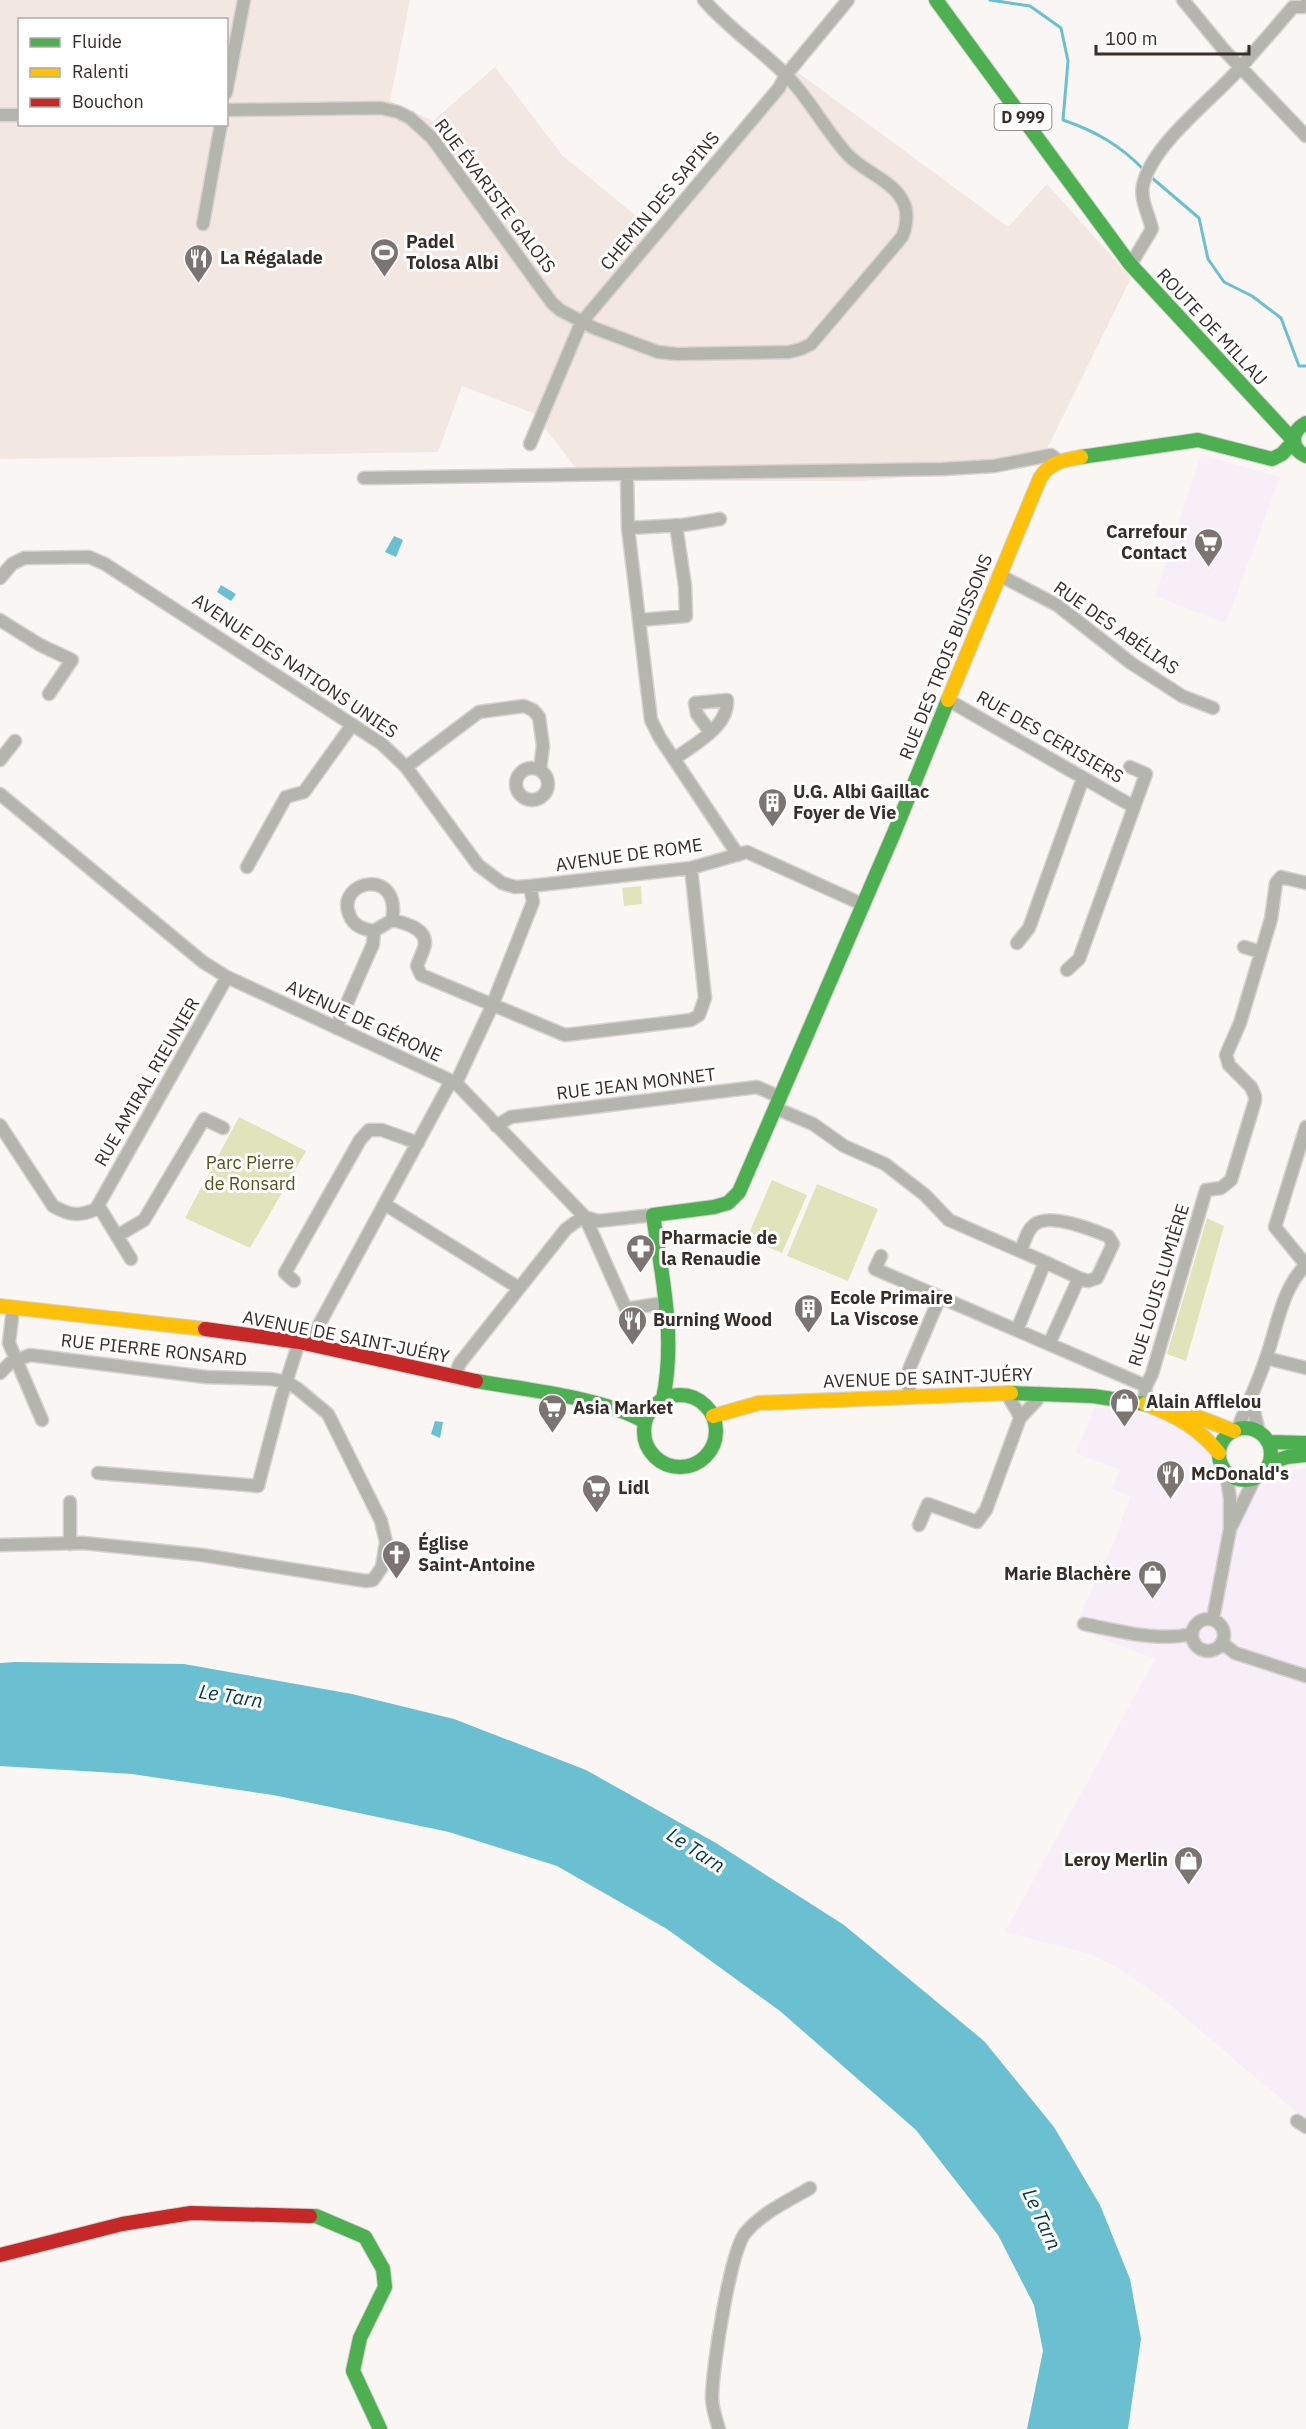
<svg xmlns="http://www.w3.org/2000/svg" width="1306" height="2429" viewBox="0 0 1306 2429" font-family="'IBM Plex Sans',sans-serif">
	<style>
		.commercial { fill: #f8eef7 }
		.built { fill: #f3e7e1; fill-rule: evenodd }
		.green { fill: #e0e4ba }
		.water { fill: #6ac0d0 }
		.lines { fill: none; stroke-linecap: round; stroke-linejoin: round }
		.stream { stroke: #6ac0d0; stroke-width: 3 }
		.street-casing { stroke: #d6d2d0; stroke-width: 15 }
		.fast-casing { stroke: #d6d2d0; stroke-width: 16 }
		.slow-casing { stroke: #d6d2d0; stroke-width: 16 }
		.jam-casing { stroke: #d6d2d0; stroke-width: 16 }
		.street { stroke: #b4b6ae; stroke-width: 12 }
		.fast { stroke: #4caf50; stroke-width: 14 }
		.slow { stroke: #ffc107; stroke-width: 14 }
		.jam { stroke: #c62828; stroke-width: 14 }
		.labels { text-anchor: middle; stroke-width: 6; stroke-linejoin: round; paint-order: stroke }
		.shield { fill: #fff; stroke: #736d69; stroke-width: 1.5 }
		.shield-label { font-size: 16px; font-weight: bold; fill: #372e29 }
		.street-label { font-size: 18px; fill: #372e29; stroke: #fff }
		.poi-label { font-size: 18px; font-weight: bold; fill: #372e29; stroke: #fff; text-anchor: start }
		.park-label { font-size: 18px; fill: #4f5619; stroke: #fff }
		.water-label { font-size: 20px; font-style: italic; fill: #023a44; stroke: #fff }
	</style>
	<rect width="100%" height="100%" fill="#faf6f4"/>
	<path class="commercial" d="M1201 455 1280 477 1226 623 1155 596Z
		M1095 1406 1159 1418 1194 1436 1209 1452 1211 1464 1222 1488 1255 1491 1284 1472 1306 1468V2120L1169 2004 1125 1972 1090 1954 1005 1932 1155 1659 1074 1628 1115 1540 1130 1496 1112 1489 1120 1470 1076 1453Z"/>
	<path class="built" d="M0 0H410L390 101 433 121 495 67 562 155 653 230 792 68 1008 227 1047 184 1131 278 1039 465 861 481H586L533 413 462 386 438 452 0 459ZM20 20H226V124H20Z"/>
	<path class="green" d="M641 886 642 904 624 906 622 888Z
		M239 1117 306 1151 250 1248 185 1218Z
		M772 1180 807 1195 782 1253 747 1238Z
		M817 1184 878 1209 848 1281 787 1256Z
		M1207 1218 1224 1226 1186 1361 1167 1354Z"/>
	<path class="water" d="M394 536 403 540 396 557 385 552Z
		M221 585 236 594 231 601 217 592Z
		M435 1421 443 1422 440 1438 431 1434Z
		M15 1662 184 1664 352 1694 454 1719 586 1770 716 1843 844 1925 984 2041 1054 2127 1100 2205 1130 2279 1141 2339 1128 2429H1027L1043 2351 1034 2305 998 2235 916 2130 780 2011 667 1929 557 1866 449 1832 273 1795 132 1774 0 1766V1663Z"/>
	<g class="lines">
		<path class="stream" d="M990 0 1030 6 1061 28 1068 61 1063 120C1095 131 1120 145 1144 170
			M1151 177 1199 218 1208 259 1224 282 1252 296 1281 318 1299 366H1306"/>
		<defs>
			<path id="street" d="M1183 0 1224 50 1306 136
				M226 93 244 0
				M226 110 381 108 398 112 410 118 432 138 552 303 560 310 594 328 658 352 677 354 789 352 801 349 811 344 902 237C907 226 909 209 901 198 889 179 863 171 848 155 825 130 810 99 786 75 760 49 728 28 704 0
				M0 115H20
				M203 224 221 124
				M1134 259 1152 229C1149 215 1140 200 1143 185 1153 143 1211 101 1239 69 1257 49 1275 28 1293 7H1303L1306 4
				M530 444 581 323 779 88 786 75 848 0
				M627 475 628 528 651 720 660 738 738 855
				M364 478 942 469 994 466 1051 455 1059 461
				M628 528 683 525 720 519
				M999 575 1057 605 1131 663 1182 696 1213 708
				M0 578 12 564 24 558 89 557 105 564 382 744 406 767 478 865 502 883 515 887 530 886 691 868 747 852 864 905
				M0 620 40 645 72 660 49 694
				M640 620 686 616 685 586 676 525
				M948 700 1134 807
				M674 759C693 745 729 727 727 700L695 703 697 714 710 732
				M0 760 15 741
				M406 767 479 712 524 706 533 710 539 717 543 746 540 770
				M516 784a16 16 0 1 1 32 0a16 16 0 1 1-32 0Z
				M0 794 203 962 227 977 456 1083 585 1217 626 1309 664 1303
				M247 867 286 797 304 792 352 725
				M374 931C363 929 353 926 349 914 336 880 402 867 392 920
				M1017 943 1029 928 1083 778
				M1244 947 1261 952
				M1067 970 1079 959 1146 774 1130 767
				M336 1028 373 944 374 931 392 920C405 923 430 929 424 948 422 954 419 960 417 966L421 975 565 1035 691 1020 699 1015 705 998 691 868
				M456 1083 492 1006 533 902 530 886
				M775 1108 813 1124 844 1146 885 1164 925 1195 949 1220 1045 1262 1017 1330
				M0 1125 53 1206C69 1215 79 1217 96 1209L227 977
				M496 1126 511 1117 757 1087 780 1097
				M98 1205 131 1259
				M386 1205 519 1288
				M585 1217 598 1221 653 1215
				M117 1236 144 1220 204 1119 223 1128
				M1021 1250C1024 1243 1027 1230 1034 1225 1048 1212 1093 1230 1108 1236L1113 1244 1097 1278 1088 1281 1079 1278 1049 1344
				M881 1256 875 1269 1146 1386 1145 1394
				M1045 1262 1079 1278
				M1306 1265 1275 1227 1306 1127
				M294 1281 285 1273 360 1140 369 1130H382L418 1143
				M13 1308 9 1343 42 1420
				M308 1345 451 1081
				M1266 1358 1306 1368
				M0 1373 10 1363 30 1355 206 1377 271 1379 287 1382 298 1389 328 1414 381 1521 386 1542 382 1567 373 1580 366 1581 202 1555 83 1543 0 1545
				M454 1377 460 1363 566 1229 584 1216
				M1146 1386 1152 1374 1206 1190 1221 1188 1231 1180 1255 1101V1096L1251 1087 1229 1065 1226 1055 1240 1023 1271 919 1276 883 1281 877 1306 883
				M1008 1393C1010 1403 1017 1408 1020 1418
				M910 1397 908 1373 910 1367 940 1297
				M1251 1399 1259 1432
				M1237 1430C1246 1407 1257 1385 1265 1361 1277 1329 1281 1289 1306 1265
				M98 1473 258 1486 281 1398 299 1342
				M919 1525 928 1504 977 1522 986 1510 1020 1418 1037 1400 1038 1393
				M1232 1525 1255 1478
				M70 1544V1502
				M1213 1619 1230 1529V1499L1226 1472
				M1192 1635a16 16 0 1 1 32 0a16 16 0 1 1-32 0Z
				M1084 1624C1120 1631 1156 1642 1192 1634
				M1222 1643 1235 1653 1306 1676
				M1297 2121 1306 2127
				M719 2429C716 2419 712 2408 712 2398 712 2370 730 2250 746 2232 763 2212 788 2201 810 2188"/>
			<path id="fast" d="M936 0 1130 264 1293 440
				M1306 423C1290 432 1290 448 1306 456
				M1081 457 1198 440 1272 459 1282 454 1293 442
				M476 1381C526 1390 602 1397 645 1422
				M1011 1393 1093 1396 1145 1404
				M644 1431a36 36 0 1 1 72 0a36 36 0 1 1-72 0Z
				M663 1399C676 1338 662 1276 653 1215L714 1207 728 1203 739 1192 894 833 948 700
				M1219 1454a26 26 0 1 1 52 0a26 26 0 1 1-52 0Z
				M1268 1442 1306 1443
				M1270 1463 1287 1457 1306 1455
				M310 2216H316L365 2237 383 2269 385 2287 360 2338 353 2371 380 2429"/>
			<path id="slow" d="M948 700 1040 478C1050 462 1063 460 1081 457
				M0 1306 205 1329
				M713 1416 759 1403 1011 1393
				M1219 1453C1199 1428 1175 1415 1145 1404L1175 1408 1234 1431"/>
			<path id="jam" d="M205 1329 299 1342 476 1381
				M0 2255 122 2224 191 2213 310 2216"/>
		</defs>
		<use href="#street" class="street-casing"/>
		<use href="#fast" class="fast-casing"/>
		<use href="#slow" class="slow-casing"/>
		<use href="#jam" class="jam-casing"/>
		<use href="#street" class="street"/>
		<use href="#fast" class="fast"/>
		<use href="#slow" class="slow"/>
		<use href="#jam" class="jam"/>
	</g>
	<defs>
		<symbol id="stadium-pin" viewBox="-11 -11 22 30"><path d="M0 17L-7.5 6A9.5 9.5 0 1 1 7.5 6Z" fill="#7b7470" stroke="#fff"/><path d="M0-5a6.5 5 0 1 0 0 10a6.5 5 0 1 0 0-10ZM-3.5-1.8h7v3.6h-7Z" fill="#fff"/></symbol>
		<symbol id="restaurant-pin" viewBox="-11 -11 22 30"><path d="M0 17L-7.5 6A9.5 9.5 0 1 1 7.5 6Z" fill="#7b7470" stroke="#fff"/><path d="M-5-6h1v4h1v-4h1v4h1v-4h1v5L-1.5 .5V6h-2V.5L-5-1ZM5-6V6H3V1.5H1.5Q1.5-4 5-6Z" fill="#fff"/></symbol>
		<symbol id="supermarket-pin" viewBox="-11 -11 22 30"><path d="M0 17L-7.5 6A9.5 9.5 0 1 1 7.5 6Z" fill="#7b7470" stroke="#fff"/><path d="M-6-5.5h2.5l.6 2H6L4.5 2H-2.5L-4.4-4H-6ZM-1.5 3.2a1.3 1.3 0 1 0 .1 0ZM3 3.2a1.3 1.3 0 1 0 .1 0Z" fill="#fff"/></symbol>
		<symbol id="building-pin" viewBox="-11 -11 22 30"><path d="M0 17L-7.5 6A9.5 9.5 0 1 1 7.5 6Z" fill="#7b7470" stroke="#fff"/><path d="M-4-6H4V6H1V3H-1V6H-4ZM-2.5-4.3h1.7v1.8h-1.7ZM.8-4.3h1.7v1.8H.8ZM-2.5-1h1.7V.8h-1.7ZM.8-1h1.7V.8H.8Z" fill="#fff"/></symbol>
		<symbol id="pharmacy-pin" viewBox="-11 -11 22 30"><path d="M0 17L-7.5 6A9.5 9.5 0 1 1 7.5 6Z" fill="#7b7470" stroke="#fff"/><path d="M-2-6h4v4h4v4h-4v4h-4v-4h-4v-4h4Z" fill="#fff"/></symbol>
		<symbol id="shop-pin" viewBox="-11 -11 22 30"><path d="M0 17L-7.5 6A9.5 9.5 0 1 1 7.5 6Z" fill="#7b7470" stroke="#fff"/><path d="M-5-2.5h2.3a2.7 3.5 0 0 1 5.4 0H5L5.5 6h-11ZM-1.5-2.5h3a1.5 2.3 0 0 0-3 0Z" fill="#fff"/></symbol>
		<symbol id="church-pin" viewBox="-11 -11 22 30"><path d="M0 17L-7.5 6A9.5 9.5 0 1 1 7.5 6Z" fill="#7b7470" stroke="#fff"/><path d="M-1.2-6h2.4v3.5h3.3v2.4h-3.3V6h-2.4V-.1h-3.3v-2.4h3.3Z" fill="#fff"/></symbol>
	</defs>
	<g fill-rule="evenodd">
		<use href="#stadium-pin" x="368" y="236" width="33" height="45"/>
		<use href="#restaurant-pin" x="182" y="242" width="33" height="45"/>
		<use href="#supermarket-pin" x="1192" y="526" width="33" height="45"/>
		<use href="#building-pin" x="756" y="786" width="33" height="45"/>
		<use href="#pharmacy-pin" x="624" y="1232" width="33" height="45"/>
		<use href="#building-pin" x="792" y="1292" width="33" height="45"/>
		<use href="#restaurant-pin" x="616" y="1304" width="33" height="45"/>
		<use href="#shop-pin" x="1108" y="1386" width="33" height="45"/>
		<use href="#supermarket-pin" x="536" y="1392" width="33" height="45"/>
		<use href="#restaurant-pin" x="1154" y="1458" width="33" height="45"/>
		<use href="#supermarket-pin" x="580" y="1472" width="33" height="45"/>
		<use href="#church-pin" x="380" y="1538" width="33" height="45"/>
		<use href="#shop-pin" x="1136" y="1558" width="33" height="45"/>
		<use href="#shop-pin" x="1172" y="1844" width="33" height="45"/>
	</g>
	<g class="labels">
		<rect class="shield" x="994.5" y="104" width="57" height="26" rx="4.5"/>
		<g class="shield-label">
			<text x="1023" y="123">D 999</text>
		</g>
		<g class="street-label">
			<text transform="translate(495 196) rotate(53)" y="6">RUE ÉVARISTE GALOIS</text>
			<text transform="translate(660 201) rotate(-50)" y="6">CHEMIN DES SAPINS</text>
			<text transform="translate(1212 327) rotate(47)" y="6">ROUTE DE MILLAU</text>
			<text transform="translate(1116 628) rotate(35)" y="6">RUE DES ABÉLIAS</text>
			<text transform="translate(946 657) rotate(-68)" y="6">RUE DES TROIS BUISSONS</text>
			<text transform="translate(295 666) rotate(34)" y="6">AVENUE DES NATIONS UNIES</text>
			<text transform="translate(1050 737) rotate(30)" y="6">RUE DES CERISIERS</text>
			<text transform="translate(629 855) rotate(-8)" y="6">AVENUE DE ROME</text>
			<text transform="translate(364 1021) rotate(25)" y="6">AVENUE DE GÉRONE</text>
			<text transform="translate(147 1082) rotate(-60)" y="6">RUE AMIRAL RIEUNIER</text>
			<text transform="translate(636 1084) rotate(-7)" y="6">RUE JEAN MONNET</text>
			<text transform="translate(1159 1285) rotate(-73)" y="6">RUE LOUIS LUMIÈRE</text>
			<text transform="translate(346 1337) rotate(11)" y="6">AVENUE DE SAINT-JUÉRY</text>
			<text transform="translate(154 1350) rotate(6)" y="6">RUE PIERRE RONSARD</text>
			<text transform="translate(928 1378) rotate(-2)" y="6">AVENUE DE SAINT-JUÉRY</text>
		</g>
		<g class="poi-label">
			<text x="406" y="248">Padel<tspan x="406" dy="21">Tolosa Albi</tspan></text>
			<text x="220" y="264">La Régalade</text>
			<text x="1187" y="538" text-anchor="end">Carrefour<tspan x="1187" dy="21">Contact</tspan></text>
			<text x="793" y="798">U.G. Albi Gaillac<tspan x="793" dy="21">Foyer de Vie</tspan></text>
			<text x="661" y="1244">Pharmacie de<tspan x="661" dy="21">la Renaudie</tspan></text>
			<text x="830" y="1304">Ecole Primaire<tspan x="830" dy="21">La Viscose</tspan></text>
			<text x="653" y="1326">Burning Wood</text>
			<text x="1146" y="1408">Alain Afflelou</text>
			<text x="573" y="1414">Asia Market</text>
			<text x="1191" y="1480">McDonald's</text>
			<text x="618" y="1494">Lidl</text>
			<text x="418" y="1550">Église<tspan x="418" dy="21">Saint-Antoine</tspan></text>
			<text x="1131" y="1580" text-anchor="end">Marie Blachère</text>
			<text x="1168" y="1866" text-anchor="end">Leroy Merlin</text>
		</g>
		<g class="park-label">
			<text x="250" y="1169">Parc Pierre<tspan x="250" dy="21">de Ronsard</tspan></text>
		</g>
		<g class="water-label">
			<text transform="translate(231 1696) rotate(9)" y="7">Le Tarn</text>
			<text transform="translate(696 1850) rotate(33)" y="7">Le Tarn</text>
			<text transform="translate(1042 2219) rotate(65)" y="7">Le Tarn</text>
		</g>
	</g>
	<rect x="18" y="18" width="210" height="108" fill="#ffffff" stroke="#afaba9" stroke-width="1.5"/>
	<rect x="30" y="38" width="30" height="9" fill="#4caf50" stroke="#afaba9" stroke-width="1.5"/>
	<text x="72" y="48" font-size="18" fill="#372e29">Fluide</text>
	<rect x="30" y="68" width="30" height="9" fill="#ffc107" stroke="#afaba9" stroke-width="1.5"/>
	<text x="72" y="78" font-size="18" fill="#372e29">Ralenti</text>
	<rect x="30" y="98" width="30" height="9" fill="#c62828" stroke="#afaba9" stroke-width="1.5"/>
	<text x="72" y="108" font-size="18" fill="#372e29">Bouchon</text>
	<path d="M1096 45v9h153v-9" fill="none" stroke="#372e29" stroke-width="3"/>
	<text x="1105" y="45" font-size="18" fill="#372e29" stroke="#ffffff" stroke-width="4.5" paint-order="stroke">100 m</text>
</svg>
